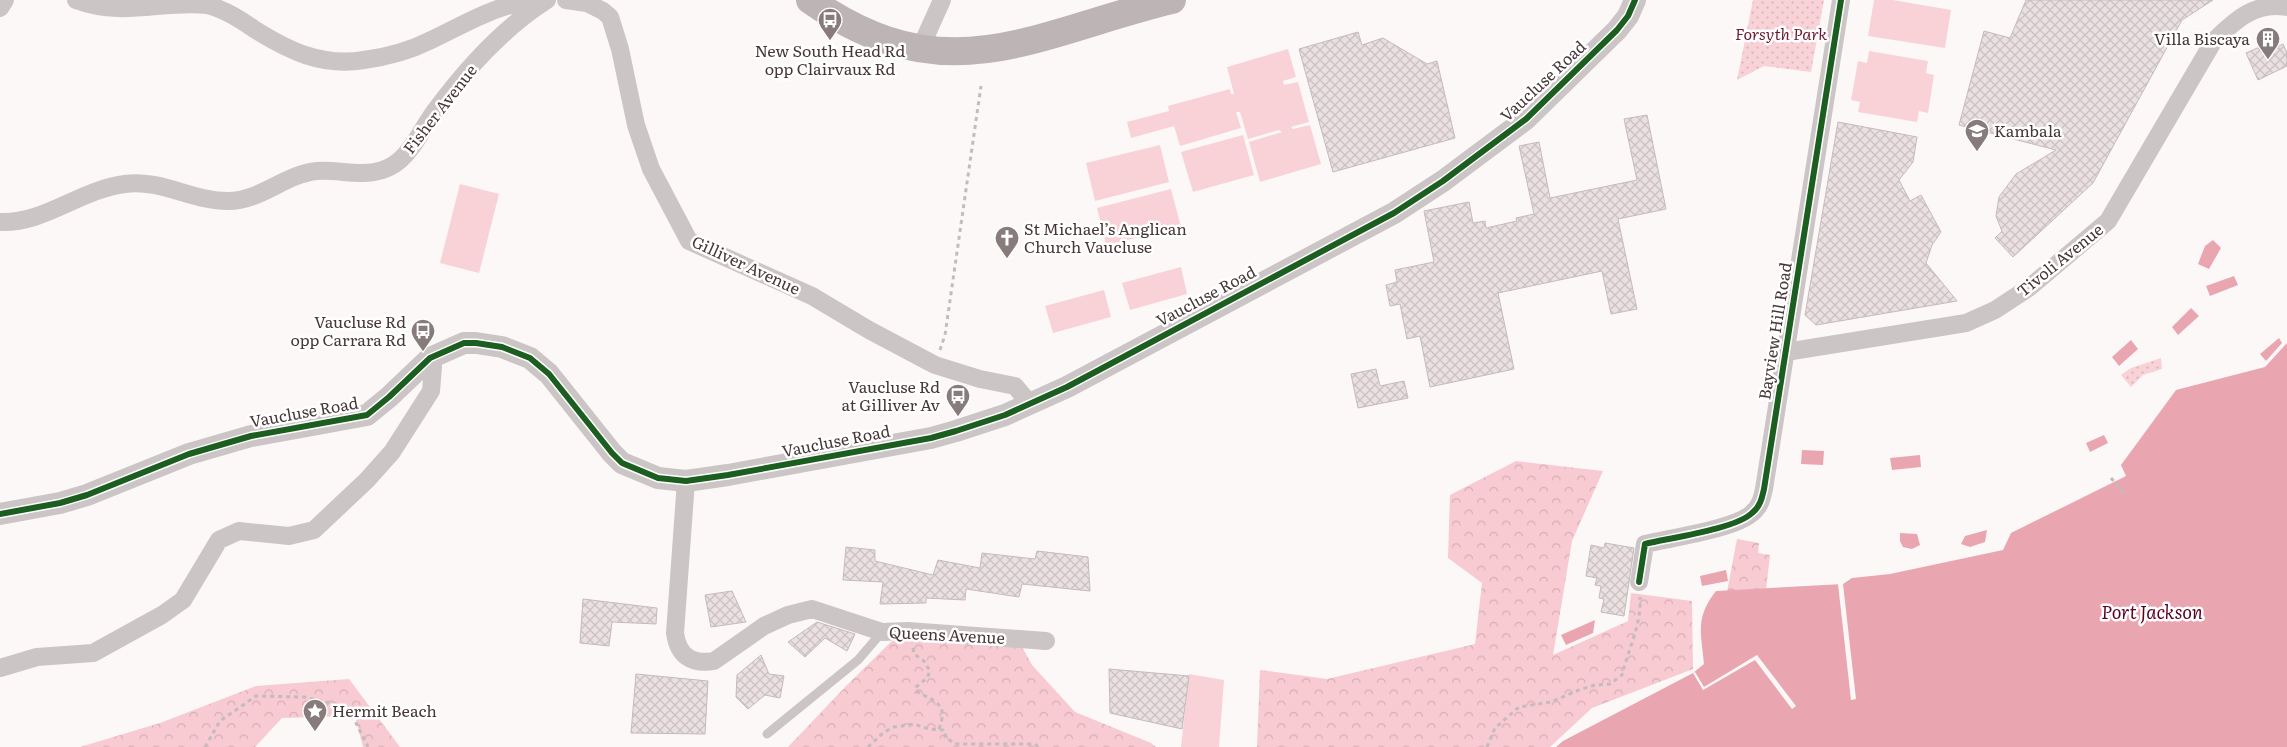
<svg xmlns="http://www.w3.org/2000/svg" width="2287" height="747" viewBox="0 0 2287 747" font-family="Literata,serif">
	<style>
		.grass { fill: url(#grass-dots) }
		.forest { fill: url(#forest-crowns) }
		.garden { fill: #f8d2d6 }
		.water { fill: #e9a5b0 }
		.pier { fill: #fdf8f8 }
		.building { fill: url(#building-cross-hatch); stroke: #c4bbbc }
		.lines { fill: none; stroke-linecap: round; stroke-linejoin: round }
		.path { stroke: #c2bcbc; stroke-width: 3; stroke-dasharray: 4 4; stroke-linecap: butt }
		.service { stroke: #ccc5c6; stroke-width: 9 }
		.minor { stroke: #ccc5c6; stroke-width: 18 }
		.tertiary { stroke: #ccc5c6; stroke-width: 22 }
		.primary { stroke: #bcb4b5; stroke-width: 28 }
		.cycleway-casing { stroke: #fff; stroke-width: 9 }
		.cycleway { stroke: #1b5e20; stroke-width: 6 }
		.labels { text-anchor: middle; stroke-width: 5; stroke-linejoin: round; paint-order: stroke }
		.park-label { font-size: 16px; font-style: italic; fill: #6e1930; stroke: #fff }
		.poi-label { font-size: 16px; fill: #483739; stroke: #fff; text-anchor: end }
		.street-label { font-size: 16px; fill: #483739; stroke: #fff }
		.water-label { font-size: 18px; font-style: italic; fill: #5b0221; stroke: #fff }
	</style>
	<defs>
		<pattern id="grass-dots" width="8" height="8" patternUnits="userSpaceOnUse" patternTransform="scale(1.25)"><rect width="8" height="8" fill="#f8d2d6"/><path d="M2 2h.1M6 6h.1" fill="none" stroke="#d6b5b8" stroke-width="1.8" stroke-linecap="round"/></pattern>
		<pattern id="forest-crowns" width="20" height="18" patternUnits="userSpaceOnUse" patternTransform="scale(1.25)"><rect width="20" height="18" fill="#f8cad1"/><path d="M2 6a3 3 0 1 1 6 0M12 15a3 3 0 1 1 6 0" fill="none" stroke="#d6aeb4"/></pattern>
		<pattern id="building-cross-hatch" width="8" height="8" patternUnits="userSpaceOnUse" patternTransform="scale(1.25)"><rect width="8" height="8" fill="#ebe0e1"/><path d="M0 0l8 8M0 8l8-8" fill="none" stroke="#cbc1c2"/></pattern>
	</defs>
	<rect width="100%" height="100%" fill="#fdf8f8"/>
	<path class="grass" d="M1753 0H1824L1811 72 1764 66 1737 80Z
		M2161 358 2162 369 2143 375 2131 387 2121 375 2131 368Z"/>
	<path class="forest" d="M1516 461 1603 471 1572 541 1553 655 1628 621 1631 593 1692 601 1693 669 1592 708 1550 747H1257L1260 670 1327 679 1475 644 1482 583 1448 558 1450 495Z
		M1737 539 1759 543 1758 553 1770 555 1766 590 1727 592Z
		M897 636 1021 645 1032 665 1075 712 1151 743 1156 747H788L846 686Z
		M349 679 400 747H363L355 716 282 718 255 747H80L160 723 256 686Z"/>
	<path class="garden" d="M1874 0H1893L1951 10 1945 48 1868 36Z
		M1288 49 1296 77 1283 81 1284 85 1298 82 1309 122 1291 127 1293 129 1310 125 1321 164 1260 182 1249 142 1282 132 1279 130 1248 139 1240 112H1236L1241 128 1180 146 1174 126 1131 138 1127 122 1169 111 1168 106 1230 89 1231 94H1234L1227 67Z
		M1869 51 1928 61 1926 73 1934 75 1928 113 1919 111 1917 122 1858 112 1860 102 1851 100 1858 61 1867 63Z
		M1243 135 1254 175 1193 192 1181 152Z
		M1160 145 1169 182 1095 201 1086 163Z
		M460 184 499 194 479 273 440 263Z
		M1171 189 1181 227 1106 245 1097 208Z
		M1181 267 1187 294 1130 310 1122 283Z
		M1104 290 1111 317 1053 333 1045 306Z
		M1189 674 1224 680 1219 747H1181Z"/>
	<path class="water" d="M2213 240 2221 248 2209 269 2198 264 2205 246Z
		M2234 276 2238 285 2210 296 2206 286Z
		M2191 308 2199 316 2178 335 2172 327Z
		M2279 338 2282 343 2266 361 2260 354Z
		M2131 340 2138 349 2119 366 2112 357Z
		M2287 343V747H1556L1563 741 1693 673 1704 664C1701 632 1695 618 1716 591L1843 584 1852 578 1890 574 2003 550 2011 533 2126 476 2121 465 2176 390 2265 367Z
		M2104 435 2108 443 2090 452 2086 443Z
		M1802 450 1824 451 1823 465 1801 464Z
		M1920 455 1921 467 1892 470 1890 458Z
		M1987 530 1985 542 1970 547 1961 544 1965 536Z
		M1900 533 1917 534 1920 545 1912 549 1903 547 1900 541Z
		M1726 570 1728 581 1702 586 1700 576Z
		M1595 620 1593 633 1566 645 1561 635Z"/>
	<path class="pier" d="M1838 584H1843L1856 699 1851 700Z
		M1757 655 1796 706 1792 709 1755 660 1703 690 1693 673 1695 672 1704 687Z"/>
	<path class="building" d="M2026 0H2213L2182 20 2093 183 2013 257 1995 238 2002 231 1996 216 1999 197 2016 174 2056 150 1959 125 1984 31 2010 38Z
		M1358 32 1362 45 1383 38 1427 64 1437 61 1455 138 1333 172 1299 49Z
		M2283 44 2287 53V66L2258 80 2246 53 2264 45 2267 52Z
		M1647 115 1666 209 1618 219 1637 309 1611 314 1602 271 1498 293 1514 369 1430 387 1420 336 1407 339 1400 304 1390 306 1386 285 1397 282 1395 270 1434 262 1424 211 1469 202 1473 223 1485 221 1486 228 1517 221 1516 218 1534 214 1519 146 1539 142 1550 198 1637 180 1624 119Z
		M1838 122 1917 137 1913 162 1899 180 1910 201 1921 195 1941 232 1932 245 1926 263 1957 301 1816 325 1805 315Z
		M1376 369 1380 386 1404 381 1408 398 1358 408 1351 374Z
		M1605 543 1634 548 1624 616 1601 612 1604 599 1599 598 1601 586 1595 585 1597 578 1586 576 1591 545 1604 548Z
		M846 547 875 550V561L933 575 938 560 980 568 982 553 1035 559 1037 551 1088 557 1090 591 1022 584 1019 597 966 589 965 600 926 598V603L880 604 883 582 843 580Z
		M732 591 746 622 711 627 705 595Z
		M583 599 657 608 656 624 612 622 609 646 580 643Z
		M817 622 855 634 847 651 825 638 805 657 788 642Z
		M761 655 769 674 784 676 780 698 765 695 748 709 736 697 737 675Z
		M1109 669 1189 676 1182 729 1110 713Z
		M636 674 708 681 705 734 631 733Z"/>
	<g class="lines">
		<path class="path" d="M940 350 945 335 981 86
			M2111 478 2126 496
			M913 648 914 654 924 661 930 671 927 678 916 687V691C935 702 949 703 939 729
			M205 747 220 721 256 696 304 697 348 707 368 747
			M868 747 884 732 894 727 914 724 929 729 943 730 946 733 945 737 955 744H1035L1038 747
			M1487 747 1495 728 1519 707 1551 702 1579 690 1595 685 1610 684 1622 675C1628 650 1642 623 1640 597"/>
		<path class="service" d="M767 734 858 660 882 632"/>
		<path class="minor" d="M76 0C125 18 161 0 207 5 224 9 240 19 254 29 289 51 322 67 364 60 386 57 409 51 429 41 472 21 497 2 546 0
			M566 0 587 3 603 11 610 17 620 49 636 125 651 169 689 241 812 296 869 330 935 365 980 379 1015 386 1030 404
			M0 8 5 0
			M920 49 942 0
			M0 222C44 224 79 190 125 184 161 179 192 201 228 201 261 201 285 174 317 171 346 169 375 182 400 160 415 147 423 127 435 111 466 69 503 28 547 0
			M1786 352 1966 323 1995 310 2030 287 2108 221 2213 42C2234 21 2255 1 2287 7
			M686 481 675 633C678 655 691 665 714 661L764 626 788 615 812 609 882 632 908 631 1046 641
			M1639 582 1645 544C1669 538 1736 529 1752 513 1760 507 1762 498 1764 489L1841 0
			M0 668 37 657 93 653 162 615 183 600 219 540 239 531 289 536 314 530 367 480 392 452 431 391 433 367 430 358"/>
		<path class="tertiary" d="M0 514 60 503 87 495 189 454 251 436 367 415 389 397 430 358 464 343H476L502 347 530 358 549 374 612 453 622 463 658 478 686 481 728 475 931 438 956 431 1005 415 1067 387 1394 213 1443 181 1526 119 1617 30 1628 16 1635 0"/>
		<path class="primary" d="M810 0C947 96 1032 34 1172 0"/>
		<defs>
			<path id="cycleway" d="M0 514 60 503 87 495 189 454 251 436 367 415 389 397 430 358 464 343H476L502 347 530 358 549 374 612 453 622 463 658 478 686 481 728 475 931 438 956 431 1005 415 1067 387 1394 213 1443 181 1526 119 1617 30 1628 16 1635 0
				M1639 582 1645 544C1669 538 1736 529 1752 513 1760 507 1762 498 1764 489L1841 0"/>
		</defs>
		<use href="#cycleway" class="cycleway-casing"/>
		<use href="#cycleway" class="cycleway"/>
	</g>
	<defs>
		<symbol id="bus-pin" viewBox="-11 -11 22 30"><path d="M0 17L-7.5 6A9.5 9.5 0 1 1 7.5 6Z" fill="#877b7c" stroke="#fff"/><path d="M-5-6H5V4H4V6H2V4H-2V6H-4V4H-5ZM-3.5-4V0h7V-4ZM-3.5 1.2v1.5H-2V1.2ZM2 1.2v1.5H3.5V1.2Z" fill="#fff"/></symbol>
		<symbol id="building-pin" viewBox="-11 -11 22 30"><path d="M0 17L-7.5 6A9.5 9.5 0 1 1 7.5 6Z" fill="#877b7c" stroke="#fff"/><path d="M-4-6H4V6H1V3H-1V6H-4ZM-2.5-4.3h1.7v1.8h-1.7ZM.8-4.3h1.7v1.8H.8ZM-2.5-1h1.7V.8h-1.7ZM.8-1h1.7V.8H.8Z" fill="#fff"/></symbol>
		<symbol id="school-pin" viewBox="-11 -11 22 30"><path d="M0 17L-7.5 6A9.5 9.5 0 1 1 7.5 6Z" fill="#877b7c" stroke="#fff"/><path d="M0-5L7-2L0 1L-7-2ZM-4 1L0 2.5L4 1V4Q0 6-4 4Z" fill="#fff"/></symbol>
		<symbol id="church-pin" viewBox="-11 -11 22 30"><path d="M0 17L-7.5 6A9.5 9.5 0 1 1 7.5 6Z" fill="#877b7c" stroke="#fff"/><path d="M-1.2-6h2.4v3.5h3.3v2.4h-3.3V6h-2.4V-.1h-3.3v-2.4h3.3Z" fill="#fff"/></symbol>
		<symbol id="sight-pin" viewBox="-11 -11 22 30"><path d="M0 17L-7.5 6A9.5 9.5 0 1 1 7.5 6Z" fill="#877b7c" stroke="#fff"/><path d="M0-6L1.8-2.2L6-1.7L2.9 1.2L3.7 5.4L0 3.3L-3.7 5.4L-2.9 1.2L-6-1.7L-1.8-2.2Z" fill="#fff"/></symbol>
	</defs>
	<g fill-rule="evenodd">
		<use href="#bus-pin" x="816" y="6" width="28" height="38"/>
		<use href="#building-pin" x="2254" y="25" width="28" height="38"/>
		<use href="#school-pin" x="1963" y="117" width="28" height="38"/>
		<use href="#church-pin" x="993" y="224" width="28" height="38"/>
		<use href="#bus-pin" x="409" y="317" width="28" height="38"/>
		<use href="#bus-pin" x="944" y="382" width="28" height="38"/>
		<use href="#sight-pin" x="301" y="697" width="28" height="38"/>
	</g>
	<g class="labels">
		<g class="park-label">
			<text x="1781" y="40">Forsyth Park</text>
		</g>
		<g class="poi-label">
			<text x="2250" y="45">Villa Biscaya</text>
			<text x="830" y="57" text-anchor="middle">New South Head Rd<tspan x="830" dy="18">opp Clairvaux Rd</tspan></text>
			<text x="1994" y="137" text-anchor="start">Kambala</text>
			<text x="1024" y="235" text-anchor="start">St Michael’s Anglican<tspan x="1024" dy="18">Church Vaucluse</tspan></text>
			<text x="406" y="328">Vaucluse Rd<tspan x="406" dy="18">opp Carrara Rd</tspan></text>
			<text x="940" y="393">Vaucluse Rd<tspan x="940" dy="18">at Gilliver Av</tspan></text>
			<text x="332" y="717" text-anchor="start">Hermit Beach</text>
		</g>
		<g class="street-label">
			<text transform="translate(1543 81) rotate(-43)" y="6">Vaucluse Road</text>
			<text transform="translate(440 109) rotate(-52)" y="6">Fisher Avenue</text>
			<text transform="translate(2060 260) rotate(-39)" y="6">Tivoli Avenue</text>
			<text transform="translate(746 265) rotate(25)" y="6">Gilliver Avenue</text>
			<text transform="translate(1206 296) rotate(-28)" y="6">Vaucluse Road</text>
			<text transform="translate(1775 331) rotate(-81)" y="6">Bayview Hill Road</text>
			<text transform="translate(304 412) rotate(-10)" y="6">Vaucluse Road</text>
			<text transform="translate(836 441) rotate(-11)" y="6">Vaucluse Road</text>
			<text transform="translate(947 635) rotate(3)" y="6">Queens Avenue</text>
		</g>
		<g class="water-label">
			<text x="2152" y="619">Port Jackson</text>
		</g>
	</g>
</svg>
